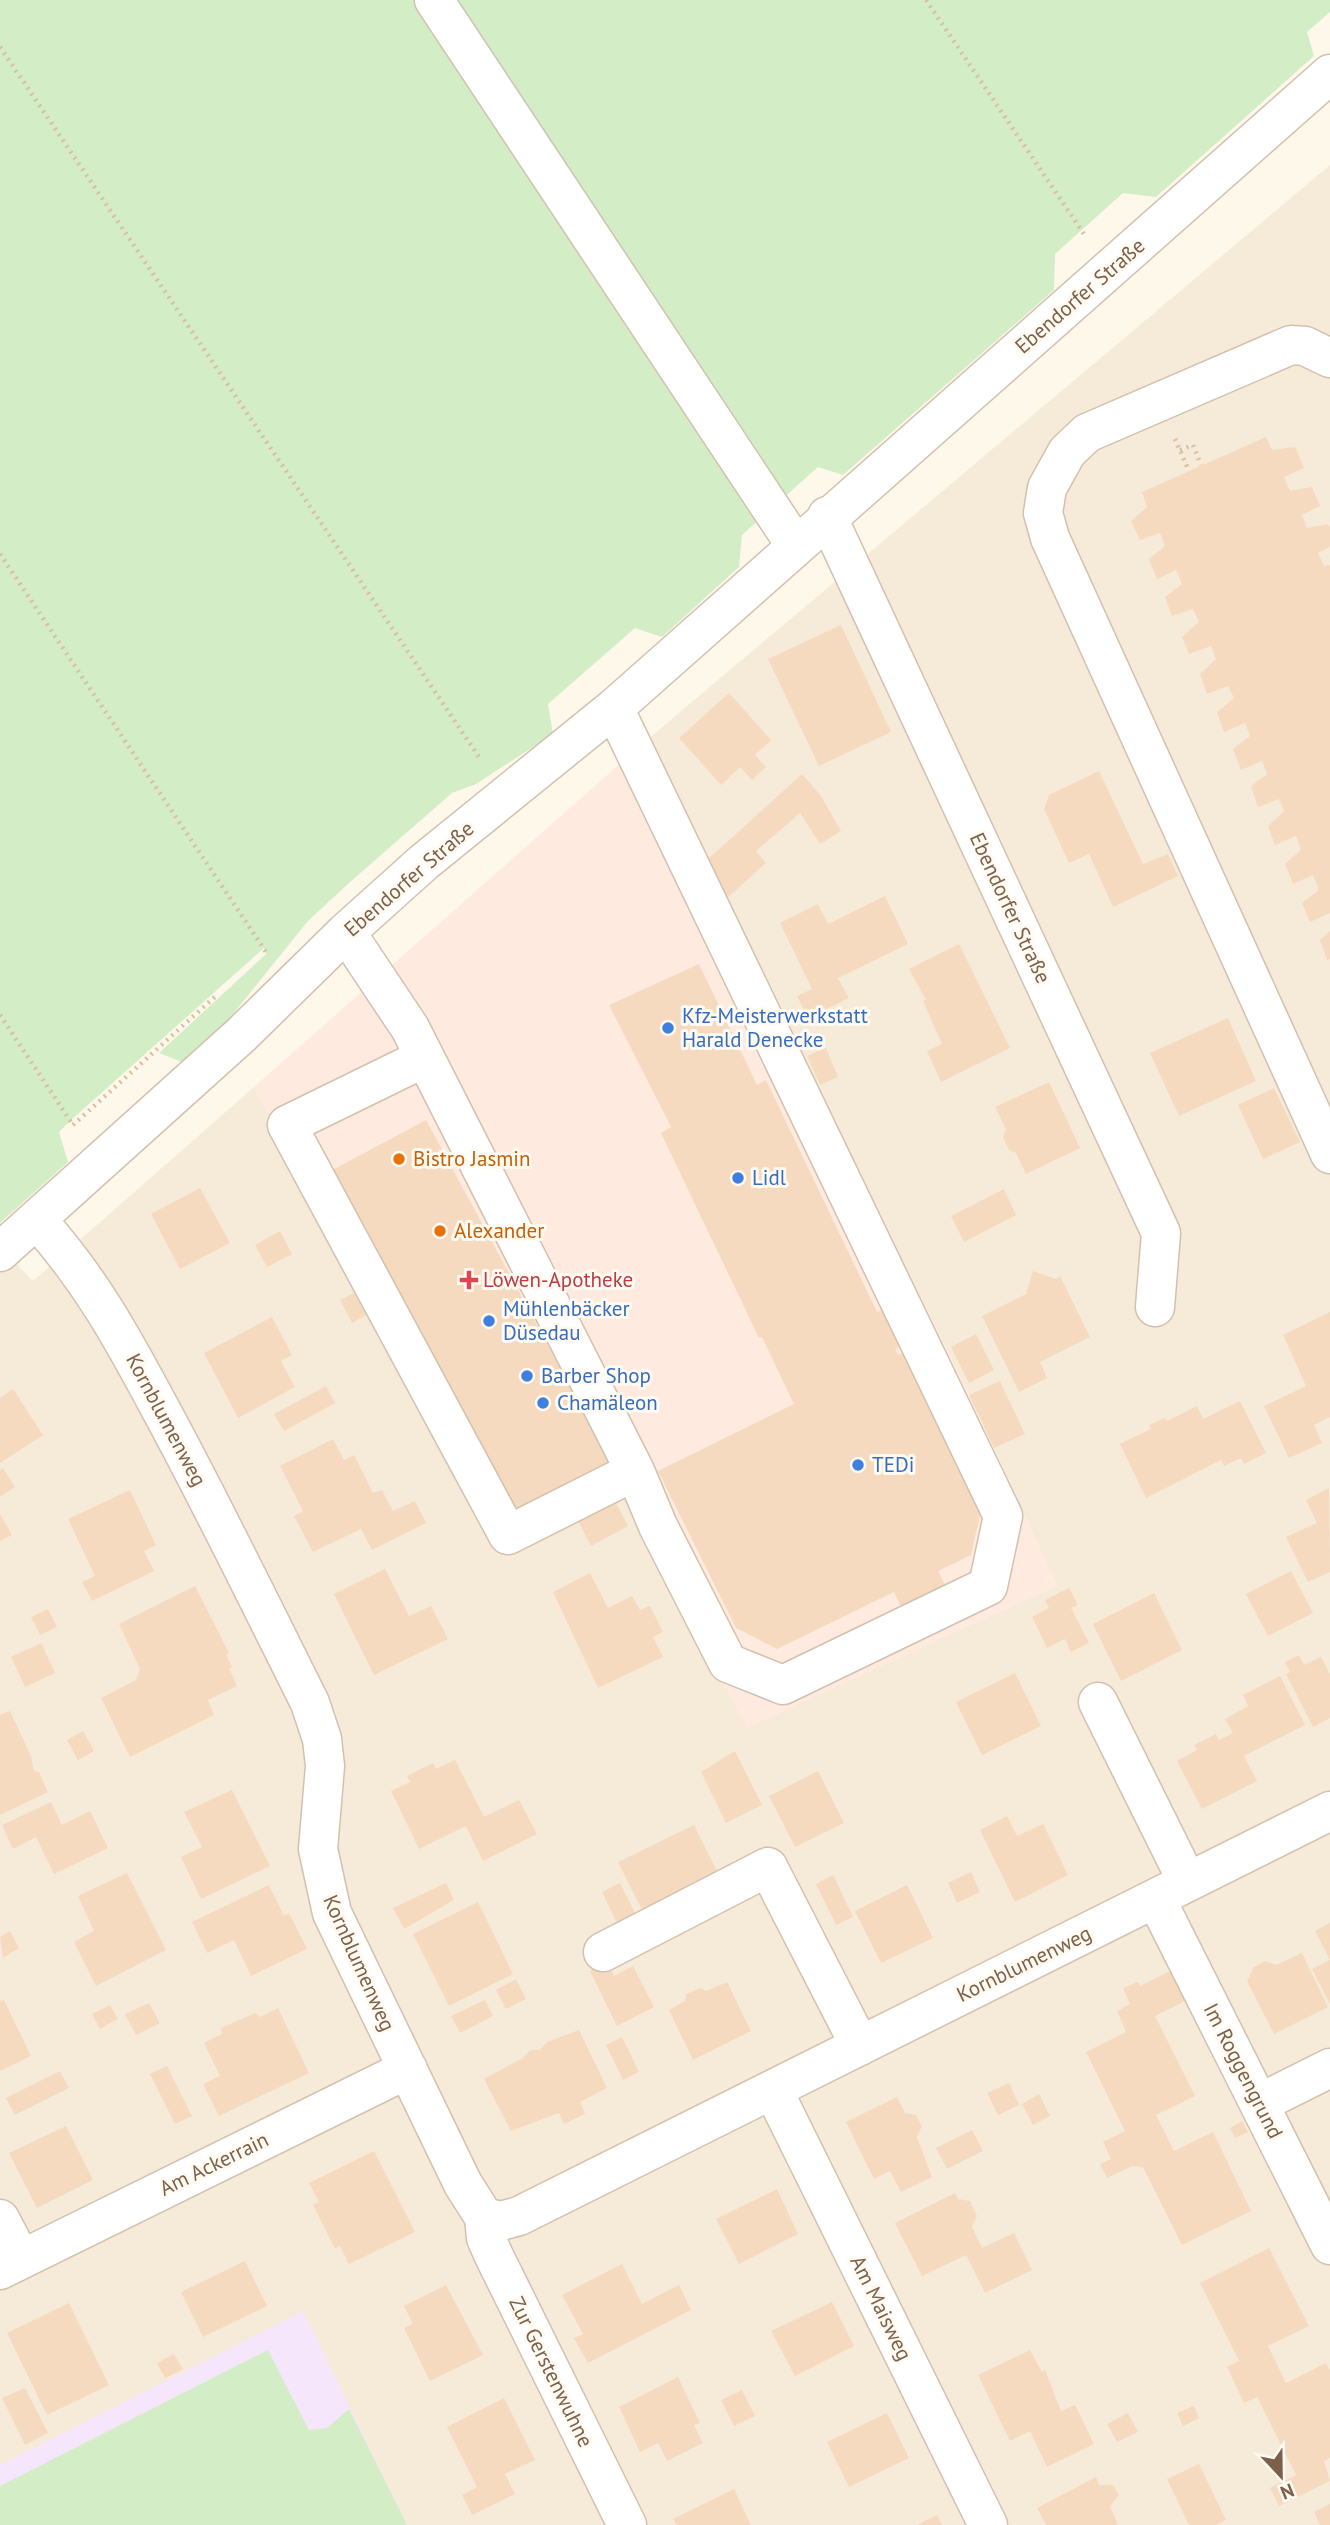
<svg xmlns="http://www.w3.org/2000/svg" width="1330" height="2525" viewBox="0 0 1330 2525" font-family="'PT Sans',sans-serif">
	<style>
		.residential { fill: #f6ebd8 }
		.commercial { fill: #feeade }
		.education { fill: #f5e6fb }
		.green { fill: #d3eec6 }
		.building { fill: #f5dac0 }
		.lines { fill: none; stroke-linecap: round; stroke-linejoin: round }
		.minor-casing { stroke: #d2c1ae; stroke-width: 41 }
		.path { stroke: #dbbda2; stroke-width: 4.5; stroke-dasharray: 2 5; stroke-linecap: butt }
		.minor { stroke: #fff; stroke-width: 38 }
		.shop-dot { fill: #3f7fe0; stroke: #fffbf2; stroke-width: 2.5 }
		.food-dot { fill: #e8710a; stroke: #fffbf2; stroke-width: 2.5 }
		.health-dot { fill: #e0444e; stroke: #fffbf2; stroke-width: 2.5 }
		.labels { text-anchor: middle; stroke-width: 6; stroke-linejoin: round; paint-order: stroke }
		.street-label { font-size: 21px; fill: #7c604a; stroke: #fffbf2 }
		.shop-label { font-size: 21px; fill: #366cbe; stroke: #fffbf2; text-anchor: start }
		.food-label { font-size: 21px; fill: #c56008; stroke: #fffbf2; text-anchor: start }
		.health-label { font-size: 21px; fill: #be3a42; stroke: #fffbf2; text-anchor: start }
	</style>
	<rect width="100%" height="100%" fill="#fef8ea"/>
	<path class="residential" d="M1330 165V2525H0V1247L33 1281 254 1087 503 1548 621 1491 1057 1586 969 1395 648 739Z"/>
	<path class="commercial" d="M648 739 969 1395 1057 1586 747 1728 621 1491 503 1548 254 1087Z"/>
	<path class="education" d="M303 2311 407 2525H0V2465Z"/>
	<path class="green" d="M0 0H1330V12L1307 32 1314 56 1156 197 1123 193 1055 254 1054 290 843 475 818 467 742 535 739 567 662 637 635 628 548 704 553 734 476 784 452 793 349 883 307 922 225 1024 182 1062 159 1053 266 954 264 948 70 1121 59 1132 68 1162 0 1223Z
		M268 2350 309 2430 327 2428 349 2409 407 2525H0V2486Z"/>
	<path class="building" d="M1266 437 1272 450 1295 447 1304 468 1284 477 1290 491 1312 487 1320 506 1302 515 1307 528 1328 524 1330 527V547L1318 553 1324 566 1330 565V913L1310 922 1302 903 1319 890 1313 875 1293 884 1285 864 1301 850 1296 836 1275 845 1268 826 1284 811 1279 799 1258 807 1251 786 1267 774 1262 761 1241 770 1233 749 1250 736 1245 723 1224 732 1217 712 1234 698 1228 686 1207 694 1200 674 1216 659 1211 646 1189 654 1182 637 1199 622 1193 609 1172 616 1165 597 1182 584 1176 570 1157 579 1149 559 1165 546 1160 533 1140 540 1131 521 1147 507 1142 492Z
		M841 625 891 732 819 766 768 659Z
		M729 693 771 740 755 755 766 767 752 780 740 767 721 785 679 738Z
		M1099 771 1143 864 1168 854 1178 876 1113 907 1089 854 1069 863 1044 809 1049 795Z
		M802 774 821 796 841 831 820 844 800 813 756 851 766 863 727 898 707 860Z
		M885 896 908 944 838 978 849 998 808 1018 797 996 812 989 780 923 818 904 828 924Z
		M1330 931V959L1327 960 1320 940Z
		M959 944 1010 1048 941 1082 927 1051 942 1044 923 1001 926 1000 909 969Z
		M699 964 757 1085 766 1080 877 1312 894 1304 912 1340 895 1349 898 1355 907 1351 982 1506 971 1555 938 1571 948 1591 904 1613 894 1592 777 1649 736 1628 658 1471 794 1404 762 1337 759 1338 661 1133 671 1127 609 1005Z
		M1228 1018 1256 1081 1179 1116 1150 1053Z
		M826 1048 838 1077 820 1085 807 1056Z
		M1049 1082 1080 1148 1026 1174 1016 1153 1009 1150 1003 1137 1006 1129 995 1107Z
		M1274 1088 1300 1142 1263 1159 1238 1105Z
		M426 1120 615 1469 514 1523 325 1174Z
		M200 1188 230 1243 180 1269 151 1214Z
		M1004 1189 1016 1215 964 1242 951 1216Z
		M280 1231 292 1254 267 1267 255 1245Z
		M1033 1271 1056 1279 1060 1276 1090 1337 1040 1362 1047 1378 1019 1392 982 1316 1026 1294Z
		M354 1293 366 1315 352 1323 340 1300Z
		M1330 1312V1417L1314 1425 1322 1443 1289 1458 1264 1406 1306 1386 1283 1335Z
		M272 1317 292 1355 281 1361 295 1387 238 1418 204 1353Z
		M976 1334 994 1370 969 1383 951 1347Z
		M1000 1381 1025 1434 994 1448 969 1395Z
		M326 1386 335 1403 284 1431 274 1414Z
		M13 1389 43 1435 0 1463V1398Z
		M1240 1401 1266 1453 1244 1464 1241 1458 1224 1466 1221 1460 1146 1498 1120 1444 1151 1429 1149 1425 1165 1418 1167 1421 1197 1406 1203 1419Z
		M333 1439 344 1460 354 1455 373 1493 382 1490 393 1511 415 1501 426 1523 372 1550 361 1529 313 1552 294 1516 303 1511 280 1466Z
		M3 1468 15 1487 0 1497V1470Z
		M1329 1488 1330 1572 1308 1582 1286 1537 1317 1523 1306 1500Z
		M130 1490 156 1545 144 1551 154 1571 92 1601 82 1582 95 1576 68 1519Z
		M615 1501 628 1526 591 1546 578 1521Z
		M0 1514 12 1535 0 1541Z
		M385 1569 409 1616 431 1606 448 1639 374 1675 334 1594Z
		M1291 1571 1313 1613 1268 1636 1246 1594Z
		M590 1573 608 1608 632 1596 640 1610 650 1606 663 1632 653 1637 663 1657 598 1688 553 1592Z
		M195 1586 229 1653 226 1655 232 1667 229 1668 237 1686 208 1700 214 1715 130 1757 101 1698 136 1680 140 1669 119 1624Z
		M1069 1588 1078 1605 1071 1608 1089 1643 1071 1652 1065 1639 1047 1648 1032 1617 1049 1608 1045 1600Z
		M1154 1593 1182 1650 1121 1681 1093 1624Z
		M48 1609 57 1627 40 1635 31 1617Z
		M41 1643 55 1673 25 1687 11 1657Z
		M1299 1655 1304 1665 1321 1657 1330 1674V1718L1313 1727 1286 1674 1290 1672 1285 1662Z
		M1015 1673 1041 1726 982 1755 956 1702Z
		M1280 1676 1305 1725 1244 1756 1257 1781 1202 1809 1177 1761 1197 1750 1194 1745 1216 1734 1219 1740 1233 1733 1225 1719 1248 1706 1243 1695Z
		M10 1711 31 1756 34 1771 39 1772 48 1792 0 1815V1715Z
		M83 1731 94 1751 78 1760 67 1740Z
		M735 1751 762 1805 726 1823 701 1772Z
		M455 1760 484 1817 519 1800 537 1834 483 1861 466 1826 419 1849 391 1791 410 1782 407 1776 433 1763 436 1769Z
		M818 1771 844 1823 795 1847 769 1796Z
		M232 1790 270 1866 201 1899 181 1857 202 1847 184 1812Z
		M51 1802 62 1825 90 1811 108 1848 54 1874 36 1837 13 1849 2 1825Z
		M1007 1816 1017 1836 1043 1824 1068 1875 1015 1902 980 1830Z
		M694 1825 723 1883 647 1920 618 1862Z
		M971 1872 980 1892 957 1903 948 1883Z
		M127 1873 166 1950 96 1986 74 1942 94 1931 78 1896Z
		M833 1875 853 1917 836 1925 816 1884Z
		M446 1883 454 1900 404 1929 393 1908Z
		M620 1883 636 1915 618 1925 602 1892Z
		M269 1885 284 1916 289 1913 307 1949 251 1976 234 1940 207 1953 192 1922Z
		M907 1885 933 1938 881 1963 855 1911Z
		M478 1902 513 1974 449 2006 413 1934Z
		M1330 1923V2004L1312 1969 1330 1960 1315 1931Z
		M10 1931 19 1948 3 1958 0 1937Z
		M1302 1953 1328 2007 1274 2034 1247 1981 1254 1967 1265 1961 1276 1965Z
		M608 1962 614 1976 633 1966 654 2007 617 2026 590 1971Z
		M1170 1971 1185 2001 1155 2016 1195 2096 1156 2115 1174 2151 1213 2132 1251 2211 1182 2245 1143 2167 1132 2166 1107 2178 1100 2164 1111 2159 1103 2142 1125 2131 1086 2052 1126 2032 1117 2011 1130 2004 1123 1988 1138 1982 1140 1986Z
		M516 1979 526 1999 506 2009 496 1990Z
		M727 1982 751 2031 693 2060 669 2010 685 2001 686 1994 701 1988 706 1991Z
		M4 2000 31 2056 0 2071V2001Z
		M485 2000 493 2016 460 2033 451 2016Z
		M149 2003 160 2023 136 2035 125 2014Z
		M110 2005 118 2019 100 2029 92 2014Z
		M278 2008 309 2073 219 2116 203 2084 220 2076 204 2043 222 2034 221 2028 255 2013 260 2017Z
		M579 2030 607 2088 580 2102 585 2114 564 2124 559 2113 511 2131 484 2079 523 2058 530 2050H540L547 2042Z
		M622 2037 639 2072 623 2080 606 2045Z
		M167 2066 192 2116 175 2124 150 2074Z
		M60 2071 69 2088 15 2115 6 2098Z
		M1009 2083 1019 2105 998 2115 987 2093Z
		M1039 2094 1050 2116 1033 2125 1022 2104Z
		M897 2097 905 2113 916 2115 922 2126 917 2137 932 2177 901 2192 890 2171 874 2179 846 2122Z
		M1242 2121 1248 2132 1235 2138 1230 2128Z
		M66 2126 93 2180 37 2208 9 2153Z
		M972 2130 983 2151 947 2169 936 2148Z
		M374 2151 415 2232 349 2264 340 2246 335 2249 313 2205 319 2202 309 2183Z
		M777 2189 798 2234 739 2264 716 2219Z
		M955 2193 958 2199 970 2201 977 2216 972 2227 982 2248 1014 2233 1032 2270 985 2293 966 2255 922 2276 895 2223Z
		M1269 2248 1309 2326 1268 2346 1286 2383 1326 2363 1330 2370V2458L1324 2461 1330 2481 1279 2506 1270 2488 1296 2475 1257 2397 1244 2403 1227 2367 1239 2361 1200 2283Z
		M245 2261 267 2306 203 2337 181 2292Z
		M622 2264 642 2304 679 2285 691 2310 588 2363 574 2338 583 2334 562 2295Z
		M446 2285 483 2355 430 2381 404 2328 413 2324 404 2306Z
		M832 2302 854 2346 795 2376 771 2331Z
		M69 2303 109 2385 47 2415 7 2333Z
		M1030 2350 1042 2372 1045 2370 1061 2411 1075 2405 1094 2444 1047 2467 1030 2431 1010 2441 978 2375Z
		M174 2354 183 2369 165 2378 157 2363Z
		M678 2377 700 2423 694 2425 703 2443 667 2461 658 2443 640 2452 619 2407Z
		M25 2388 48 2433 25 2445 2 2398Z
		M742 2390 755 2416 734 2426 721 2400Z
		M504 2398 535 2460 505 2474 515 2494 472 2515 462 2495 477 2487 447 2427Z
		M1194 2406 1199 2418 1183 2426 1177 2413Z
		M887 2413 909 2458 849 2487 827 2442Z
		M1128 2413 1138 2432 1117 2442 1107 2424Z
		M1199 2464 1226 2520 1216 2525H1189L1167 2479Z
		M1096 2477 1099 2485H1113L1119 2495 1110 2506 1118 2525H1046L1037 2508Z
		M734 2489 751 2525H677L673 2519Z
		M1330 2504V2525H1320L1314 2512Z
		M937 2515 942 2525H917Z"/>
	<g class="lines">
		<defs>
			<path id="minor" d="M434 0 796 546
				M1330 358 1305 346 1291 345 1087 433 1067 452 1047 488 1043 513 1050 538 1330 1154
				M827 516 1161 1233 1155 1307
				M346 932 410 1028 635 1471 658 1526 728 1663 783 1685 988 1586 1003 1516 614 708
				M424 1058 287 1125 508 1535 635 1471
				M37 1220C91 1280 123 1339 161 1410 213 1506 261 1605 310 1703L322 1739 325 1766 318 1849 332 1913 463 2184 484 2217 501 2221 519 2216 1330 1811
				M0 1252 241 1035 346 932 424 862 614 708 1330 74
				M1098 1702 1187 1881
				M1156 1899 1330 2245
				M603 1952 768 1867 860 2046
				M773 2090 988 2525
				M1260 2103 1330 2068
				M484 2217 486 2238 494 2256 627 2525
				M0 2219 21 2259
				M0 2270 408 2069"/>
		</defs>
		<use href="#minor" class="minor-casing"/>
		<path class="path" d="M926 0 1086 237
			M0 47 481 760
			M1175 439 1189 471
			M1180 450 1193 445 1201 465
			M0 554 266 952
			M0 1015 73 1125
			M73 1125 218 994"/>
		<use href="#minor" class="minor"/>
	</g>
	<g class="shop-dot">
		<circle cx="668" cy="1028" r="7"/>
		<circle cx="738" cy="1178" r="7"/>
		<circle cx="489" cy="1321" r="7"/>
		<circle cx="527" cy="1376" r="7"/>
		<circle cx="543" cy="1403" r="7"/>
		<circle cx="858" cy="1465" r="7"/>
	</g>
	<g class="food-dot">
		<circle cx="399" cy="1159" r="7"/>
		<circle cx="440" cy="1231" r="7"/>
	</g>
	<path class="health-dot" d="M465.5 1269.5h7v7h7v7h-7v7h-7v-7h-7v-7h7z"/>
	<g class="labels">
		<g class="street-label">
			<text transform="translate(1080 296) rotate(-41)" y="7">Ebendorfer Straße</text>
			<text transform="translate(409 879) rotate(-41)" y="7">Ebendorfer Straße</text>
			<text transform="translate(1010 908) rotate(65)" y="7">Ebendorfer Straße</text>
			<text transform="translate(166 1420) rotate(62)" y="7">Kornblumenweg</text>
			<text transform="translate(359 1963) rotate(66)" y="7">Kornblumenweg</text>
			<text transform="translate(1024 1964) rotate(-26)" y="7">Kornblumenweg</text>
			<text transform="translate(1243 2071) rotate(63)" y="7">Im Roggengrund</text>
			<text transform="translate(214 2164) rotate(-26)" y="7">Am Ackerrain</text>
			<text transform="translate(881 2308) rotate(64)" y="7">Am Maisweg</text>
			<text transform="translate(551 2372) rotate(64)" y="7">Zur Gerstenwuhne</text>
		</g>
		<g class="shop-label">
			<text x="682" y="1023">Kfz-Meisterwerkstatt<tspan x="682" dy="24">Harald Denecke</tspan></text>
			<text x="752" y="1185">Lidl</text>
			<text x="503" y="1316">Mühlenbäcker<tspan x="503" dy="24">Düsedau</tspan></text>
			<text x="541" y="1383">Barber Shop</text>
			<text x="557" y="1410">Chamäleon</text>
			<text x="872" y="1472">TEDi</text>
		</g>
		<g class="food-label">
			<text x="413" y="1166">Bistro Jasmin</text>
			<text x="454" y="1238">Alexander</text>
		</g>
		<g class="health-label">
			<text x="483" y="1287">Löwen-Apotheke</text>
		</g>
	</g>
	<g transform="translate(1281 2476) rotate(158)" stroke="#fffbf2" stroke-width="5" paint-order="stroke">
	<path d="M0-5L12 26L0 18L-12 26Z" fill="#7c604a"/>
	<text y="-10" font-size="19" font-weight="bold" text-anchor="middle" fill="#7c604a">N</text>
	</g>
</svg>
